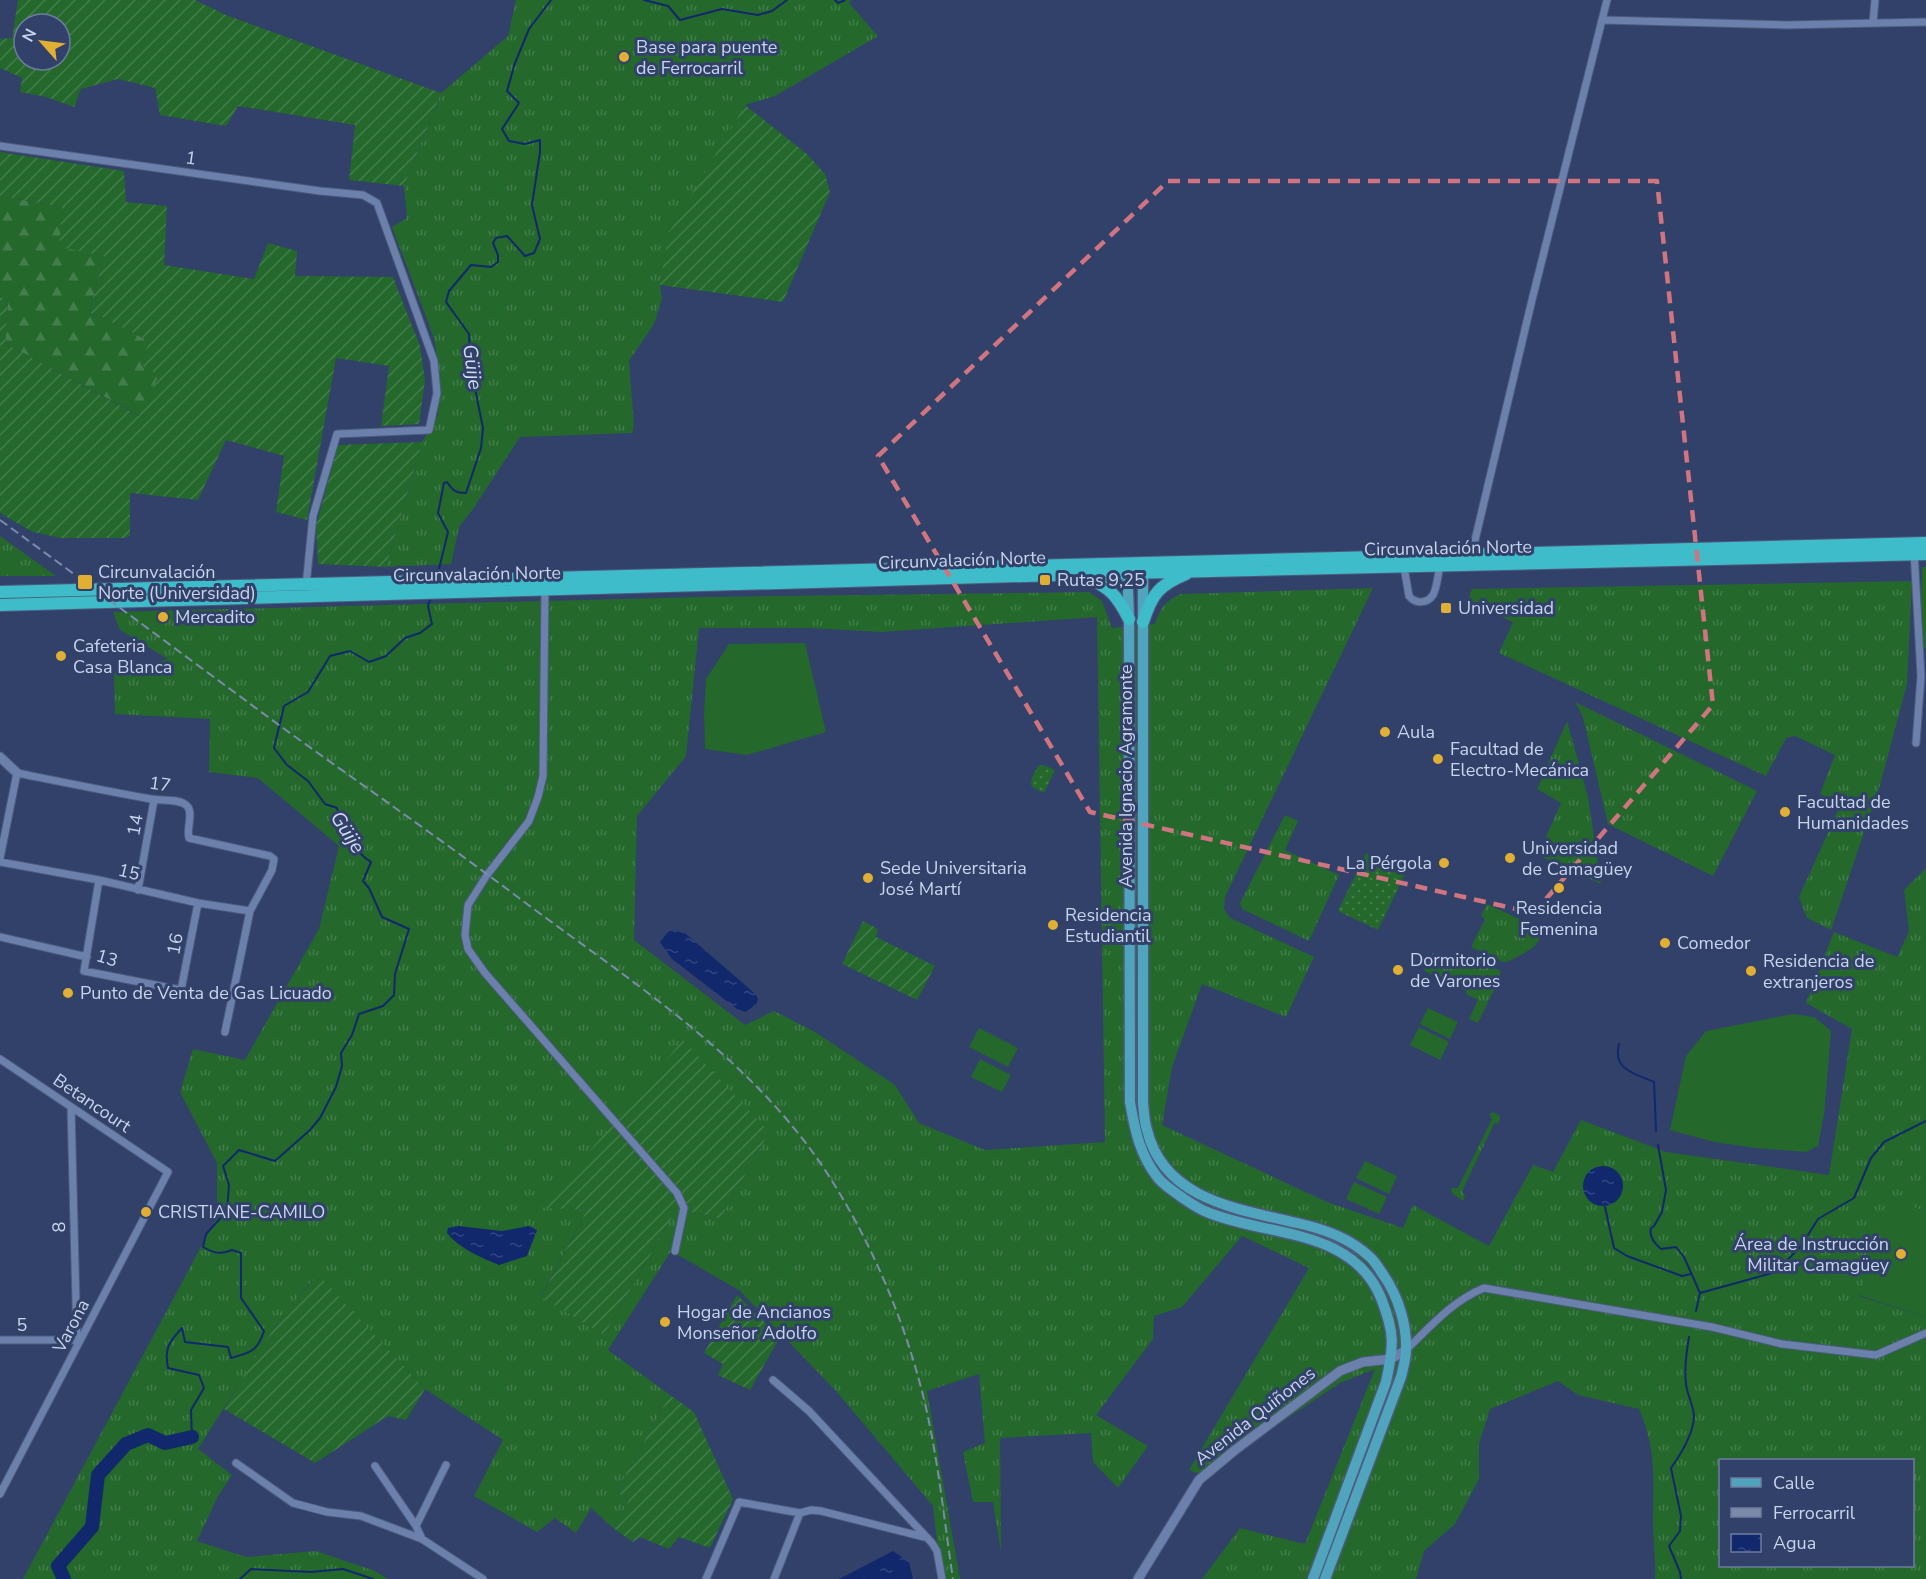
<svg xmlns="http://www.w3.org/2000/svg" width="1926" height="1579" viewBox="0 0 1926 1579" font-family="'Nunito Sans',sans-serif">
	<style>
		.grass { fill: url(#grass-tufts); fill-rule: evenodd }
		.forest { fill: url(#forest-firs) }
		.park { fill: url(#park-dots) }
		.garden { fill: url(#garden-furrows); fill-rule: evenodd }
		.pitch { fill: #24682c }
		.water { fill: url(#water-ripples) }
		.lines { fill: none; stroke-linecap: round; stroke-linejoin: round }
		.stream { stroke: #12286c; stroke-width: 2 }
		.river { stroke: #12286c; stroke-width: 14 }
		.street-casing { stroke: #4d5b7c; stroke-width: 9 }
		.secondary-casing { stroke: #4d5b7c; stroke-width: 11 }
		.primary-casing { stroke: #4d5b7c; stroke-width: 13 }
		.highway-casing { stroke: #4d5b7c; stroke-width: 14 }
		.street { stroke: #6c80ac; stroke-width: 7 }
		.secondary { stroke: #6c80ac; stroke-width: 9 }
		.primary { stroke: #51a4be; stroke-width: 10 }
		.highway { stroke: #3fbcca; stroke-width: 12 }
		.rail { stroke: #7c8aaa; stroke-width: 2; stroke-dasharray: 9 4.5; stroke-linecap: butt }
		.marked { fill: none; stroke: #d07580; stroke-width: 4.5; stroke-dasharray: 12 8; stroke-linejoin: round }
		.poi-dot { fill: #e0af34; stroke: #314169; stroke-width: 2 }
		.labels { text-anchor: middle; stroke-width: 6; stroke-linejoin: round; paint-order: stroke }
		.poi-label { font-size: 18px; fill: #c8d4ec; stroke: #314169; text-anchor: start }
		.street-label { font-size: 18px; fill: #c8d4ec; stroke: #314169 }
		.water-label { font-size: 20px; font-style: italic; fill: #d2dcf1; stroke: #314169 }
	</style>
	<defs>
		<pattern id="grass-tufts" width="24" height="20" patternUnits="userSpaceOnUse" patternTransform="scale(1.5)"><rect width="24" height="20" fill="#24682c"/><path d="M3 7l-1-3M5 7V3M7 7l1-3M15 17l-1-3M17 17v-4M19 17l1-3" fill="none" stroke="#427d4b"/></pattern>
		<pattern id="forest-firs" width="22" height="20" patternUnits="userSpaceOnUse" patternTransform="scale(1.5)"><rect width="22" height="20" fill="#24682c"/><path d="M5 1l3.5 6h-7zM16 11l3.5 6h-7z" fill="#427d4b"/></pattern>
		<pattern id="park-dots" width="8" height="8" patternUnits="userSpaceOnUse" patternTransform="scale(1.5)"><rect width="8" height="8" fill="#24682c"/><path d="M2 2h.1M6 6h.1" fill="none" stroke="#427d4b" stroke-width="1.8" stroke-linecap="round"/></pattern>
		<pattern id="garden-furrows" width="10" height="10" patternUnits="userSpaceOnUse" patternTransform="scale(1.5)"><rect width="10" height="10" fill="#24682c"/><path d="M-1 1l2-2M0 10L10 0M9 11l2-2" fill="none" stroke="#427d4b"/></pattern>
		<pattern id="water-ripples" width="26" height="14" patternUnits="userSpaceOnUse" patternTransform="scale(1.5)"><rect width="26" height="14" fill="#12286c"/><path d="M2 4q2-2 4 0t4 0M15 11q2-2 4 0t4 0" fill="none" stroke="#334681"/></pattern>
	</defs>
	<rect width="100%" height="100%" fill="#314169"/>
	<path class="grass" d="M516 0H851L849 3 878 36 775 96 745 105 660 285 662 298 654 324 629 361 634 425 632 433 520 437 473 509 459 527 451 564 386 567 422 442 438 415 440 376 434 338 392 227 407 218 404 186 441 93 508 36Z
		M0 536 56 576H0Z
		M1922 567H1926V649L1920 646Z
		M1912 581 1907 684 1880 785 1831 930 1807 918 1799 897 1841 804 1820 794 1835 755 1795 736 1786 738 1766 776 1499 653 1513 622 1468 600 1472 589Z
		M1373 588 1225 897 1224 909 1230 918 1314 957 1286 1017 1202 984 1172 1067 1162 1125 1327 1202 1403 1228 1413 1205 1489 1246 1533 1165 1553 1172 1581 1120 1666 1152 1829 1175 1852 1029 1806 1003 1834 932 1897 957 1909 931 1904 890 1926 868V1212L1896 1201 1859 1296 1926 1317V1579H1655C1656 1560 1653 1542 1653 1523 1653 1479 1657 1451 1639 1409L1578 1395 1558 1381 1490 1409 1479 1444V1479L1455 1524 1424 1551 1416 1579H1202L1240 1528 1305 1544 1375 1369 1340 1383 1202 1475 1189 1470 1309 1268 1242 1236 1182 1307 1154 1316 1153 1339 1096 1415 1148 1446 1118 1488 1093 1462 1091 1433 1000 1438 1001 1553 993 1502H973L963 1452 985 1443 979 1374 927 1391 960 1579H941L933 1506 836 1391 739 1290 671 1251 608 1350 670 1395 616 1492 629 1500 613 1528 591 1508 576 1533 555 1518 537 1532 474 1496 503 1440 425 1389 319 1276 308 1285 276 1325 198 1449 232 1475 218 1496 197 1541 246 1557 316 1551 375 1571 388 1579H23L217 1217V1163L180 1092 193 1049 245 1060 319 929 339 846 258 778 209 772 210 719 115 714 114 673 168 659 120 630 113 612 699 597 1089 592 1102 601 1112 628 1155 624C1160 608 1166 600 1181 594ZM1097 617 1105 1142 985 1150 919 1123 895 1085 815 1032 774 1011 745 1025 634 940 637 816 686 756 699 628H811L881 632ZM769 1132 720 1219 698 1213 675 1212 604 1335 541 1296 587 1210 543 1207ZM1720 1460H1912V1566H1720Z
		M1575 702 1757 791 1713 876 1608 824 1583 717Z
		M1567 721 1588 797 1601 884 1538 855 1561 803 1537 789Z
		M1285 815 1298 821 1285 850 1339 875 1309 941 1242 909 1240 903Z
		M1487 904 1536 927C1551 944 1519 955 1507 962H1503L1471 947 1485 919 1481 916Z
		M1433 953 1461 966 1468 954 1500 971V977L1478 1023 1469 1019 1478 1000 1466 994 1467 991 1457 986 1455 989 1433 978 1434 975 1424 971Z
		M1493 1112 1500 1116 1499 1123 1494 1124 1462 1191 1465 1197 1463 1201 1452 1193 1451 1188H1458L1492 1119 1489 1114Z"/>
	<path class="forest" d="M0 196 62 207 104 256 89 313 98 315 149 341 159 375 140 416 5 343 8 301 0 296Z"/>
	<path class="park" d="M1044 765 1055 770 1044 793 1032 787C1029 779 1035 773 1038 766Z
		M1366 853 1406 872 1378 930 1338 911Z"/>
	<path class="garden" d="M18 0H195L226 15 441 93 404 186 349 180 355 125 238 106 226 126 160 115 155 88 118 79 81 89 74 107 46 97 20 92 22 78 0 68V39L12 38ZM24 24H60V60H24Z
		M745 105 807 154 825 174 830 192 783 302 660 285 668 234Z
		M0 152 124 171 126 202 167 206 164 265 254 279 268 243 297 251 295 276 393 277 420 346 425 380 419 424 381 426 389 366 336 358 307 520 276 512 284 456 226 440 198 500 130 493V536L124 538H61L33 532 3 515 0 512V296L8 301 5 343 139 416 159 375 141 365 149 341 98 315 89 313 104 256 59 247 62 207 0 196Z
		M422 442 386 567 318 564 316 526 338 445Z
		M863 921 878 929 876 937 935 966 917 1000 842 964Z
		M683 1040 769 1132 720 1219 698 1213 675 1212 604 1335 541 1297 587 1210 542 1208Z
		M319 1275 425 1389 406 1420 388 1416 315 1463 224 1409C252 1363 279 1313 319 1275Z
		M737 1295 780 1337 750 1390 718 1375 723 1364 704 1353Z
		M670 1395 694 1412 733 1499 710 1548 679 1537 669 1549 640 1537 633 1542 613 1528 629 1500 616 1492Z"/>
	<path class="pitch" d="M805 643 826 732 747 755 705 749 704 713 706 679 729 644Z
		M1428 1008 1458 1022 1450 1039 1420 1024Z
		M1793 1014 1814 1017 1831 1031 1824 1115 1818 1146 1806 1152 1755 1148 1714 1142 1670 1130 1686 1056 1706 1031Z
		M1419 1027 1449 1042 1440 1060 1410 1045Z
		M979 1028 1018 1048 1008 1067 969 1047Z
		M980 1059 1011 1075 1002 1092 971 1077Z
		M1365 1161 1397 1176 1389 1194 1356 1178Z
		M1354 1182 1387 1197 1379 1214 1346 1199Z
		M1896 1200 1926 1212V1317L1859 1295Z"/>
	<path class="water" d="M674 930 686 934 752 991 758 998 757 1003 746 1012 737 1009 672 959 660 942 668 932Z
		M1583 1186a20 20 0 1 1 40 0a20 20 0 1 1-40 0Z
		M458 1226 502 1231 529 1226 537 1230 527 1256 499 1265C480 1257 460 1249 447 1233L448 1228Z
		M893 1551 909 1562 913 1579H839Z"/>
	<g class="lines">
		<path class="stream" d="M644 0 668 6 680 20 722 9 758 15 772 11 787 0
			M835 0 838 3 845 0
			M437 577 448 532 438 513 444 483 447 482C453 491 456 493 466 493L481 448 483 428 471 369 469 334 446 302 449 291 471 265 491 267 498 262V255L493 243 496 238 507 236 525 256 534 253 540 239 532 205 540 152V140L525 144 509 141 502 129 519 103 507 91 515 63 529 29 551 0
			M1619 1044C1612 1070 1636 1074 1654 1082L1656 1131
			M1658 1145 1666 1190 1662 1212 1654 1226 1651 1228C1649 1236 1655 1244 1661 1249L1676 1247 1684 1257 1700 1293 1696 1311
			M1605 1207 1614 1248 1627 1256 1682 1276 1691 1274
			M1700 1293 1776 1272 1801 1246 1818 1219 1854 1198 1871 1158 1884 1142 1926 1121
			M192 1437 191 1410 204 1388 199 1375 168 1368C164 1348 169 1342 182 1328L185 1342 228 1347 231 1358C251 1352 257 1352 264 1331L241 1298V1253L232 1250C221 1255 213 1253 203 1247L206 1234 227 1211 229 1185 223 1166 239 1150 275 1161 310 1130 320 1118 336 1087 342 1066 341 1053 352 1035 359 1014 383 1006 394 995 395 974 409 929 382 917 369 888 363 881 371 862C352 850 342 829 337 808L325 804 308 781 287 765 274 748 284 706 308 692 330 656 350 651 369 662 386 656 405 638 420 633 432 624 428 606 431 597
			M240 1579 251 1569 311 1572 343 1569 373 1579
			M1681 1579 1680 1572 1669 1546 1680 1531 1681 1516 1671 1468C1681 1454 1693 1435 1694 1417 1694 1406 1687 1395 1686 1384 1684 1368 1686 1354 1689 1337"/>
		<path class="river" d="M64 1579 58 1566 92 1527 98 1475 126 1444 148 1435 165 1443 192 1437"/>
		<defs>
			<path id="street" d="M1602 20 1786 25 1926 22
				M1873 23 1875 0
				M0 146 320 191 363 195 377 203 434 361 437 393 429 430 337 434 313 516 306 586
				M1914 551 1921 676 1916 743
				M1471 557 1532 300 1607 0
				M1404 567 1409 596C1415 604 1427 604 1433 595 1437 588 1438 574 1440 566
				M545 588 543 776 538 797 529 821 487 875 468 905 465 935 468 949 485 973 677 1193 684 1208 675 1251
				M0 858 17 773C62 782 106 791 151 799 161 801 180 798 187 806 194 813 186 829 189 838L270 856 274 859 272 870 250 911 225 1032
				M0 862 99 880 198 903 250 911
				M99 880 84 971 181 990 198 903
				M138 890 154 800
				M0 937 87 957
				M0 1059 168 1172 0 1494
				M71 1107 77 1343
				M0 1340H80
				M1406 1350C1430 1327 1452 1301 1484 1288L1712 1327 1782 1344 1876 1355 1926 1333
				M773 1380 809 1411 932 1543 937 1551 942 1579
				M236 1463 293 1503 327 1512 361 1516 422 1539 483 1579
				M375 1466 416 1526 422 1539
				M416 1526 446 1465
				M706 1579 739 1502 800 1513 811 1510 821 1511 924 1537
				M774 1579 800 1513"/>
			<path id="secondary" d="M0 757 17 773
				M1138 1579 1199 1480 1235 1450 1340 1371 1363 1362 1391 1359 1406 1350"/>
			<path id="primary" d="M1127 565 1129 619 1130 1102C1135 1131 1140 1155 1158 1178 1164 1185 1173 1191 1180 1196 1189 1202 1197 1208 1207 1212 1266 1237 1352 1227 1381 1298 1395 1333 1394 1346 1386 1382L1313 1579
				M1143 566V1103C1144 1112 1144 1121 1147 1130 1164 1200 1238 1209 1297 1223 1324 1229 1350 1238 1371 1258 1376 1263 1380 1270 1384 1276 1398 1296 1407 1325 1406 1350 1406 1359 1403 1368 1401 1377L1325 1579"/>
			<path id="highway" d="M1085 576C1111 589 1116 594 1129 619
				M0 592 1926 543
				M0 605 1128 573 1926 554
				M1143 622C1152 594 1159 585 1186 574"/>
		</defs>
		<use href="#street" class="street-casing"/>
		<use href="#secondary" class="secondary-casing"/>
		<use href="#primary" class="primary-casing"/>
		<use href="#highway" class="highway-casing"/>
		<use href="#street" class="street"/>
		<use href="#secondary" class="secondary"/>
		<use href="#primary" class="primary"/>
		<use href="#highway" class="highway"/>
		<path class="rail" d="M0 520C95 589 189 659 283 728 362 785 442 840 519 898 627 979 749 1055 825 1170 867 1234 899 1307 919 1380 937 1445 943 1513 953 1579"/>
	</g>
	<path class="marked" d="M1168 181H1657L1713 705 1534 913 1090 812 878 456Z"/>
	<g class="poi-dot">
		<circle cx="624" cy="57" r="6"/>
		<rect x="1039" y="574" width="12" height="12" rx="3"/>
		<rect x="77" y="574" width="16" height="16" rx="3"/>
		<rect x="1440" y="602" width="12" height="12" rx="3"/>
		<circle cx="163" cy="617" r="6"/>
		<circle cx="61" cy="656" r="6"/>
		<circle cx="1385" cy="732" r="6"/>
		<circle cx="1438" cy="759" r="6"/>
		<circle cx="1785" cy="812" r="6"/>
		<circle cx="1510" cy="858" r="6"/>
		<circle cx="1444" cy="863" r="6"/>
		<circle cx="868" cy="878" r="6"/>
		<circle cx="1559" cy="888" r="6"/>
		<circle cx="1053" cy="925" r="6"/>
		<circle cx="1665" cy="943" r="6"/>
		<circle cx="1398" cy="970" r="6"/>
		<circle cx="1751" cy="971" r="6"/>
		<circle cx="68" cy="993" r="6"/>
		<circle cx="146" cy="1212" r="6"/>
		<circle cx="1901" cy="1254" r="6"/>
		<circle cx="665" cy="1322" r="6"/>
	</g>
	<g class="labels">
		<g class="poi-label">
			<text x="636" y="53">Base para puente<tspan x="636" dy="21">de Ferrocarril</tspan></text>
			<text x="98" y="578">Circunvalación<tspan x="98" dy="21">Norte (Universidad)</tspan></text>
			<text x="1057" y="586">Rutas 9,25</text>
			<text x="1458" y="614">Universidad</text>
			<text x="175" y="623">Mercadito</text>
			<text x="73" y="652">Cafeteria<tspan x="73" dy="21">Casa Blanca</tspan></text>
			<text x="1397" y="738">Aula</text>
			<text x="1450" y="755">Facultad de<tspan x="1450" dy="21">Electro-Mecánica</tspan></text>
			<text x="1797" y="808">Facultad de<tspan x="1797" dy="21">Humanidades</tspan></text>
			<text x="1522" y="854">Universidad<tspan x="1522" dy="21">de Camagüey</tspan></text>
			<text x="1432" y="869" text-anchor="end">La Pérgola</text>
			<text x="880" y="874">Sede Universitaria<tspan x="880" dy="21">José Martí</tspan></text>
			<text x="1559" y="914" text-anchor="middle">Residencia<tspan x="1559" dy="21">Femenina</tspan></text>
			<text x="1065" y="921">Residencia<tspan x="1065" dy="21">Estudiantil</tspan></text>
			<text x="1677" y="949">Comedor</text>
			<text x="1410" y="966">Dormitorio<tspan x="1410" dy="21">de Varones</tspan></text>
			<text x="1763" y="967">Residencia de<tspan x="1763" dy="21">extranjeros</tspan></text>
			<text x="80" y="999">Punto de Venta de Gas Licuado</text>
			<text x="158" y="1218">CRISTIANE-CAMILO</text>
			<text x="1889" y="1250" text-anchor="end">Área de Instrucción<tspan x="1889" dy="21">Militar Camagüey</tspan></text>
			<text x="677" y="1318">Hogar de Ancianos<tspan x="677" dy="21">Monseñor Adolfo</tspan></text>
		</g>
		<g class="street-label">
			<text transform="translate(191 158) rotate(8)" y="6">1</text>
			<text transform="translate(1448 548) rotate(-1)" y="6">Circunvalación Norte</text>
			<text transform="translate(962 560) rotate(-2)" y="6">Circunvalación Norte</text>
			<text transform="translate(477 574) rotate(-1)" y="6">Circunvalación Norte</text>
			<text transform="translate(1126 776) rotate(-90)" y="6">Avenida Ignacio Agramonte</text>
			<text transform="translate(160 784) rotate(8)" y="6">17</text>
			<text transform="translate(135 825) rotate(-80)" y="6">14</text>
			<text transform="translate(129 872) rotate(14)" y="6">15</text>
			<text transform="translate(175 944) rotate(-80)" y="6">16</text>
			<text transform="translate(107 958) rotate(17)" y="6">13</text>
			<text transform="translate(92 1103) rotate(34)" y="6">Betancourt</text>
			<text transform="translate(59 1227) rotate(-92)" y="6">8</text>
			<text x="22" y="1331">5</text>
			<text transform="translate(71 1326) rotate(-62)" y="6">Varona</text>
			<text transform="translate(1255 1416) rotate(-38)" y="6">Avenida Quiñones</text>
		</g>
		<g class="water-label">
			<text transform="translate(473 367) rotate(82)" y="7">Güije</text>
			<text transform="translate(348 832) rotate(57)" y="7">Güije</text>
		</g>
	</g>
	<rect x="1719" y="1459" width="195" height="108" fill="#314169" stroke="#6d7c9d" stroke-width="1.5"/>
	<rect x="1731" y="1478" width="30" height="9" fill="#51a4be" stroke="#6d7c9d" stroke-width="1.5"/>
	<text x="1773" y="1489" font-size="18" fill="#c8d4ec">Calle</text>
	<rect x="1731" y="1508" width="30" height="9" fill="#7c8aaa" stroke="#6d7c9d" stroke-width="1.5"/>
	<text x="1773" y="1519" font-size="18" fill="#c8d4ec">Ferrocarril</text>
	<rect x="1731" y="1534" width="30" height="18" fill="url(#water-ripples)" stroke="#6d7c9d" stroke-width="1.5"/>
	<text x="1773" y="1549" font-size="18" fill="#c8d4ec">Agua</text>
	<g transform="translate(42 42) rotate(298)"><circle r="28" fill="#314169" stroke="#6d7c9d" stroke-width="1.5"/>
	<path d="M0-4.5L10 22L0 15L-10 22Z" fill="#e0af34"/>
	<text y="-9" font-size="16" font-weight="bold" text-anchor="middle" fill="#c8d4ec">N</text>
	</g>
</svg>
